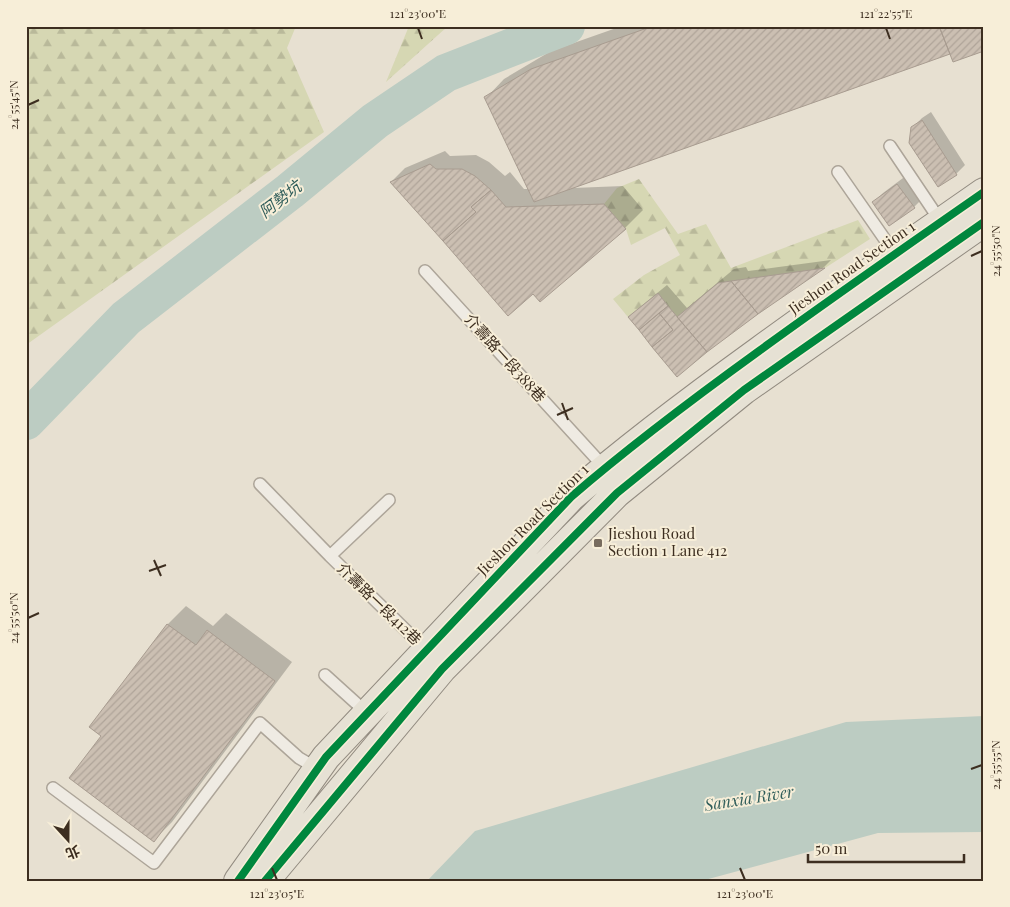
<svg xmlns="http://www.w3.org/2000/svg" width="1010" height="907" viewBox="0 0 1010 907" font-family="'Playfair Display','Noto Sans TC',serif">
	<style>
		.forest { fill: url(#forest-firs) }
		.water { fill: #bcccc2 }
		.shadow { fill: #0003 }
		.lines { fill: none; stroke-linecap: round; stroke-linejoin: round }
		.river { stroke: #bcccc2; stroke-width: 38 }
		.building { fill: url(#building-hatch); stroke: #a89c90 }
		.service-casing { stroke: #ada599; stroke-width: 14 }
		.primary-casing { stroke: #928b80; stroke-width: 30 }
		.service { stroke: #efebe3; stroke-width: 11 }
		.primary { stroke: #e6e1d4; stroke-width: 28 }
		.cycleway-casing { stroke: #f7eed8; stroke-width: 11 }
		.cycleway { stroke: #00873e; stroke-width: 8 }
		.ticks { fill: none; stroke: #3d2e20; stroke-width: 2 }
		.poi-dot { fill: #786c5e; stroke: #f7eed8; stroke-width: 2 }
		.labels { text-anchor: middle; stroke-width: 4; stroke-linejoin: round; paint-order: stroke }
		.street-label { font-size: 15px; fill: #3d2e20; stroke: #f7eed8 }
		.poi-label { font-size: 15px; fill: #3d2e20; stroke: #f7eed8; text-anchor: start }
		.water-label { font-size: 16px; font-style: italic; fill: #2f5d5a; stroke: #f7eed8 }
		.neatline { fill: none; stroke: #3d2e20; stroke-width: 2 }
		.ticks-label { font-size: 12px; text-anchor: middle; fill: #3d2e20 }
	</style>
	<defs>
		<pattern id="forest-firs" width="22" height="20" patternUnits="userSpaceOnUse" patternTransform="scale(1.25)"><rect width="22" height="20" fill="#d6d7b3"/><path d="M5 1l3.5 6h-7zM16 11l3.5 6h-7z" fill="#b9b99a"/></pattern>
		<pattern id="building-hatch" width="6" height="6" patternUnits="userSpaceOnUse" patternTransform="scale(1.25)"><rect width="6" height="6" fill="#cbbfb2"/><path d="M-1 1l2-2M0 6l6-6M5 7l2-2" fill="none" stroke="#afa499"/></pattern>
	</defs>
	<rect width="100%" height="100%" fill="#e7e0d1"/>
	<path class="forest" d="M26 26H296L287 48 324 132 26 345Z
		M409 26H448L386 82Z
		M639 179 678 234 706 224 731 268 858 220 870 239 825 268 718 283 677 317 658 293 628 317 613 299 644 275 680 255 665 228 631 245 626 229 604 204 617 188Z"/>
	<path class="water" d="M984 716V832L878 833 701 881H427L475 831 846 722Z"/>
	<path class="shadow" d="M622 26H984L950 53 573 188 623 186 643 210 625 228 533 292 391 182 405 168 445 151 450 156 476 155 489 162 505 176 510 172 524 189H529L486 98 504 79 551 51Z
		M931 112 965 165 956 174 912 128 922 118Z
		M907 175 923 198 914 207 874 202 883 193Z
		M831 260 824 267 758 313 706 351 630 317 639 308 667 285 687 308 734 269 746 267 748 271Z
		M186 606 213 626 226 613 292 662 172 822 154 840 102 736 91 727 168 624Z"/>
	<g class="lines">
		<path class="river" d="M26 421 126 318 290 191 375 121 446 73 566 26"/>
	</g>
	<path class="building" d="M653 26H939L950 54 534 202 484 97 531 69Z
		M939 26H984V51L953 62Z
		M922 120 957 175 938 187 909 143 911 127Z
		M430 164 436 169H462L475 176 491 190 471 207 476 212 443 241 390 182Z
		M897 184 915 208 889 226 872 202Z
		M491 190 506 207 604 204 626 229 540 302 533 294 508 316 443 241 476 212 471 207Z
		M825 268 758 314 731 281Z
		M731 281 758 314 707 352 677 317 718 283Z
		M658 293 668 306 639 330 628 317Z
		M668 306 707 352 677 377 652 347 673 330 659 313Z
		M659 313 673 330 652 347 639 330Z
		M167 624 196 645 207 630 275 681 154 842 69 778 101 736 89 727Z"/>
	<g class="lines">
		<defs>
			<path id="service" d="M890 146 941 222
				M838 172 895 254
				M425 271 605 468
				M260 484 330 556
				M389 500 330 556 427 651
				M325 675 367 713
				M53 788 154 863 260 723 299 758 318 769"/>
			<path id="primary" d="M238 881 326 757 571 497C631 445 694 398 759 351 833 297 908 245 984 192
				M265 881 442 669 617 493 744 390 984 222"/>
		</defs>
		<use href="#service" class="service-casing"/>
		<use href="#primary" class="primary-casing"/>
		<use href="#service" class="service"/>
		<use href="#primary" class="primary"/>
		<defs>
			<path id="cycleway" d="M238 881 326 757 571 497C631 445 694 398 759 351 833 297 908 245 984 192
				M265 881 442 669 617 493 744 390 984 222"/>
		</defs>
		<use href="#cycleway" class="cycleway-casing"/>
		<use href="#cycleway" class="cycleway"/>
	</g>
	<path class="ticks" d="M418 28 422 39M886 28 890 39M28 105 39 100M971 256 982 251M562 403 568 420M557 415 573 408M154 560 161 576M149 571 166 565M28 618 39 613M971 769 982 765M272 868 277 880M740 868 745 880"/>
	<rect class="poi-dot" x="593" y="538" width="10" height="10" rx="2.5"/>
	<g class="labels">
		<g class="street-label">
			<text transform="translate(852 268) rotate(-35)" y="5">Jieshou Road Section 1</text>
			<text transform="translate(505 358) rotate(48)" y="5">介壽路一段388巷</text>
			<text transform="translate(533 520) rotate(-45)" y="5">Jieshou Road Section 1</text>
			<text transform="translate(379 604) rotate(44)" y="5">介壽路一段412巷</text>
		</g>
		<g class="poi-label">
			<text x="608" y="539">Jieshou Road<tspan x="608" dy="17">Section 1 Lane 412</tspan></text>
		</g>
		<g class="water-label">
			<text transform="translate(280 199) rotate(-38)" y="6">阿勢坑</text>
			<text transform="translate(749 798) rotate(-9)" y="6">Sanxia River</text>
		</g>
	</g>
	<rect width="1010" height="907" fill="none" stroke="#f7eed8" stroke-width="55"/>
	<g transform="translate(68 840) rotate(159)" stroke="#f7eed8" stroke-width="4" paint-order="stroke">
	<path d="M0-4L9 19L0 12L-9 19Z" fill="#3d2e20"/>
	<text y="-8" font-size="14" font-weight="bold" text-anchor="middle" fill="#3d2e20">北</text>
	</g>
	<path d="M808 854v8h156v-8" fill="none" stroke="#3d2e20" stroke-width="2.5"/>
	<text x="815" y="854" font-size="15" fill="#3d2e20" stroke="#f7eed8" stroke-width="4" paint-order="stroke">50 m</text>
	<rect x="28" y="28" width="954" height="852" class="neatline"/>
	<g class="ticks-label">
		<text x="418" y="18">121°23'00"E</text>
		<text x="886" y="18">121°22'55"E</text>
		<text transform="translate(14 105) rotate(-90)" y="4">24°55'45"N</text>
		<text transform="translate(996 251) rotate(-90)" y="4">24°55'50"N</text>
		<text transform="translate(14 618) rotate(-90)" y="4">24°55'50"N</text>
		<text transform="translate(996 765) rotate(-90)" y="4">24°55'55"N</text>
		<text x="277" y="898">121°23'05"E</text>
		<text x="745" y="898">121°23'00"E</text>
	</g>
</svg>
